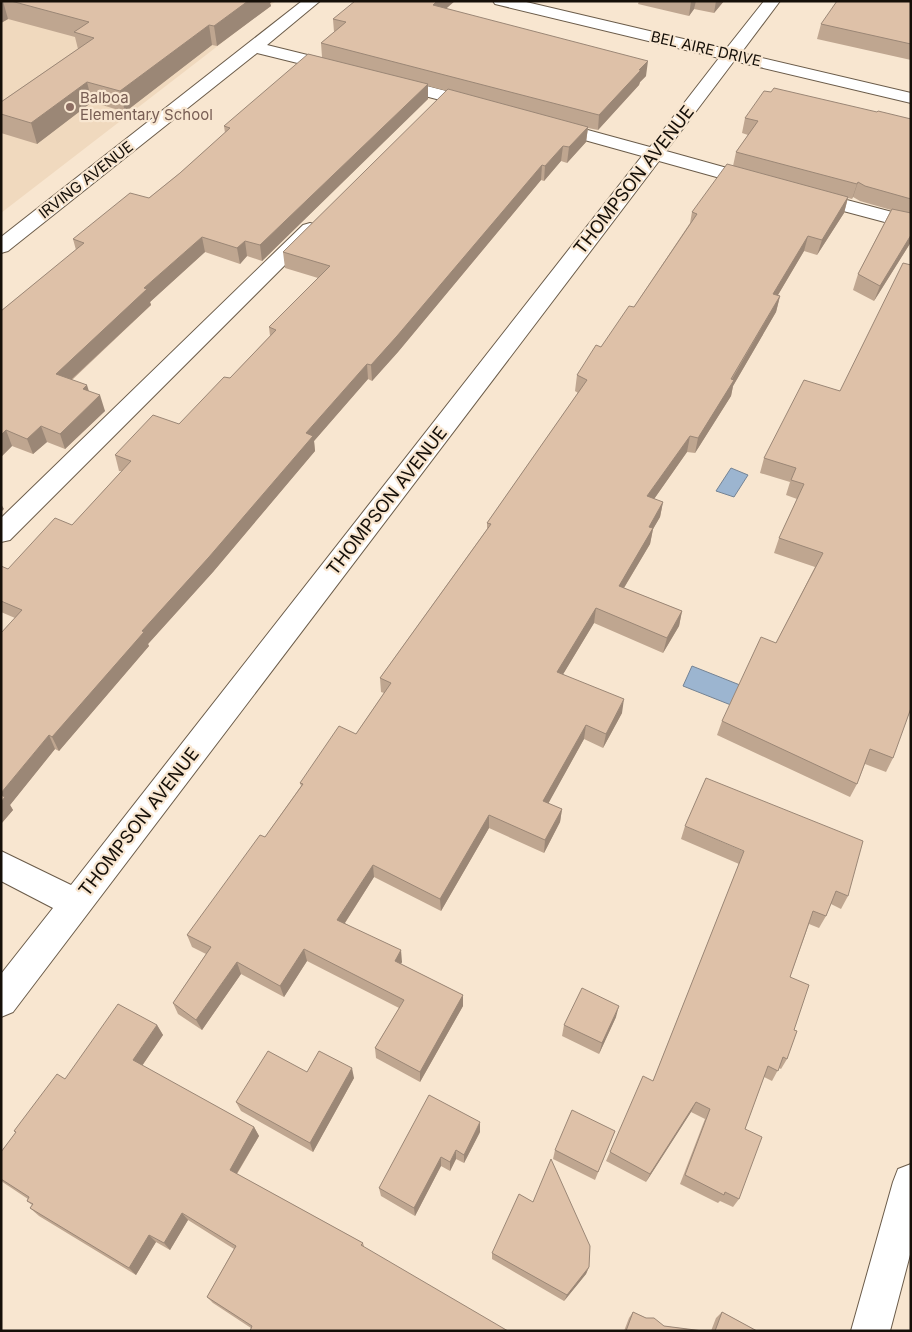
<svg xmlns="http://www.w3.org/2000/svg" width="912" height="1332" viewBox="0 0 912 1332" font-family="Inter,sans-serif">
	<style>
		.built { fill: #f0d9be }
		.water { fill: #9cb5d0; stroke: #748394 }
		.lines { fill: none; stroke-linecap: round; stroke-linejoin: round }
		.minor-casing { stroke: #6b5c4a; stroke-width: 2 }
		.minor { fill: #fff; fill-rule: evenodd }
		.wall { fill: #bfa690 }
		.shaded-wall { fill: #9b8776 }
		.building { fill: #dec1a8; stroke: #9b8776 }
		.education-dot { fill: #8d6e63; stroke: #f8e6d0; stroke-width: 2 }
		.labels { text-anchor: middle; stroke-width: 4.5; stroke-linejoin: round; paint-order: stroke }
		.far-street-label { font-size: 15px; fill: #150f08; stroke: #f8e6d0 }
		.far-education-label { font-size: 15px; fill: #785e54; stroke: #f8e6d0; text-anchor: start }
		.street-label { font-size: 18px; fill: #150f08; stroke: #f8e6d0 }
	</style>
	<rect width="100%" height="100%" fill="#f8e6d0"/>
	<path class="built" d="M1 1H276L1 213Z"/>
	<path class="water" d="M731 468 748 475 734 497 716 491Z
		M692 666 750 689 741 709 683 686Z"/>
	<g class="lines">
		<defs>
			<path id="minor" d="M302 1H320L267 45 344 64 347 68 344 72 338 73 257 53 8 251 1 253V237Z
				M493 1H522L726 49 764 1H780L741 53 911 93V103L734 61 666 151 763 178 766 182 763 186 756 188 659 161 13 1012 1 1017V974L53 908 1 881V851L71 885 642 156 545 129 542 125 545 121 551 120 650 147 719 58 495 4Z
				M392 77 485 101 488 105 485 109 479 110 386 86 383 82 386 78Z
				M809 190 911 217V229L802 200 799 196 802 192Z
				M310 223 317 225 320 229 317 233 10 540 1 542V518L303 225Z
				M911 1164V1251L890 1331H851L893 1182 898 1169Z"/>
		</defs>
		<use href="#minor" class="minor-casing"/>
		<use href="#minor" class="minor"/>
	</g>
	<path class="wall" d="M1 1H273L270 3 271 6 217 46 212 45 125 112 92 102 37 144 1 133V102L78 49 75 37 8 19 1 23Z
		M639 1H724L714 13 694 9 689 16 638 4Z
		M911 1V60L817 39 821 24Z
		M446 9 646 76 640 82 639 85 598 130 588 128 586 142 567 163 561 161 544 181 541 180 398 352 372 381 368 379 314 441 315 451 213 572 148 644 149 646 59 751 55 749 10 805 13 810 1 824V633L15 618 1 612V566L8 569 72 525 122 471H119L115 455 179 424 230 378 270 336 269 327 318 278 285 268 283 252 447 91 428 86V99L262 261 247 256 240 264 205 252 150 302 151 305 72 380 89 391 105 411 65 449 47 442 33 454 12 446 1 457V311L76 250 73 239 149 198 180 173 225 133 224 126 322 57 321 43 334 32 333 19Z
		M877 112 911 119V242L874 301 853 290 858 274 891 210 860 201 853 197 852 199 848 198 844 213 817 255 804 251 778 295 780 296 776 312 733 386 731 396 695 453 687 452 654 499 663 502 660 517 653 529 650 544 624 588 682 611 679 626 663 653 594 623 563 674 622 713 603 748 584 739 548 803 562 809 560 822 544 853 489 828 441 911 374 877 345 923 402 962 401 964 463 995V1006L420 1082 376 1058 375 1048 399 1008 307 961 284 997 241 974 202 1030 178 1014 173 1003 206 954 192 947 187 935 265 837 301 786 300 783 356 734 384 693 381 692 380 678 487 529V523L578 393 575 391 577 375 601 347 634 307 690 223 692 212 733 166 736 152 748 135 742 133 745 118Z
		M840 391 893 758 886 772 865 764 857 784 850 797 717 735 722 721 776 643 815 567 774 553 779 538 797 499 786 495 790 482 760 473 764 458Z
		M685 826 848 896 841 909 831 904 826 916 819 928 809 924 790 977 794 1030 787 1059 781 1069 779 1068 772 1081 764 1077 745 1129 739 1199 733 1207 720 1201 718 1203 680 1184 705 1119 691 1112 646 1182 606 1161 610 1152 653 1081 739 864 681 839Z
		M616 1017 599 1054 562 1036 564 1025Z
		M157 1025 163 1035 142 1066 254 1127 259 1136 237 1174 363 1243 364 1246 251 1328 213 1303 207 1297 234 1249 188 1220 170 1250 156 1242 136 1275 39 1216 30 1208 32 1205 27 1201 28 1199 1 1181V1152L16 1133 14 1131 65 1079Z
		M307 1072 354 1078 313 1152 241 1111 236 1102Z
		M615 1131 595 1180 553 1159 555 1150Z
		M480 1132 464 1163 456 1159 450 1171 441 1166 415 1216 381 1196 379 1188Z
		M492 1253 589 1267 586 1274 564 1301 492 1259Z
		M633 1312 664 1326 703 1331H624L629 1318Z
		M722 1312 757 1331H711L716 1318Z"/>
	<path class="shaded-wall" d="M1 1H3L8 19 1 23Z
		M248 1H273L270 3 271 6 217 46 214 26Z
		M437 1H455L433 20V5Z
		M691 1H696L694 9 689 16Z
		M716 1H724L714 13Z
		M209 25 212 45 125 112 120 91Z
		M648 61 646 76 640 82 639 85 598 130 599 115 639 70Z
		M87 82 92 102 37 144 31 123Z
		M428 84V99L262 261 260 245Z
		M588 127 586 142 567 163 569 147Z
		M563 146 561 161 544 181 545 166Z
		M542 165 541 180 398 352 372 381 371 365Z
		M858 182 853 197 852 199 857 184Z
		M848 197 844 213 817 255 822 240Z
		M911 235V242L874 301 880 286Z
		M808 236 804 251 769 310 773 294Z
		M202 237 205 252 150 302 151 305 61 389 56 374 144 288Z
		M245 241 247 256 240 264 237 248Z
		M780 296 776 312 733 386 731 396 695 453 698 438Z
		M367 364 368 379 314 441 315 451 213 572 148 644 149 646 59 751 52 737 142 631 306 433Z
		M87 385 92 401 83 389Z
		M100 395 105 411 65 449 60 434Z
		M41 426 47 442 33 454 27 439Z
		M6 430 12 446 1 457V435Z
		M690 436 687 452 645 512 647 496Z
		M663 502 660 517 653 529 650 544 616 601 619 586 649 527Z
		M1 504 4 509 1 512Z
		M596 608 594 623 556 686 557 672Z
		M682 611 679 626 663 653 667 638Z
		M624 699 622 713 603 748 606 734Z
		M586 725 584 739 542 815 543 801Z
		M49 735 55 749 10 805 13 810 1 824V793Z
		M562 809 560 822 544 853 545 840Z
		M489 815V828L441 911 440 899Z
		M373 865 374 877 339 932 337 920Z
		M304 949 307 961 284 997 280 986Z
		M401 950 402 962 396 972 395 961Z
		M237 962 241 974 202 1030 196 1020Z
		M463 995V1006L420 1082V1072Z
		M619 1006 616 1017 599 1054 602 1043Z
		M157 1025 163 1035 139 1070 133 1060Z
		M352 1068 354 1078 313 1152 310 1143Z
		M696 1102 691 1112 646 1182 650 1174Z
		M480 1122V1132L464 1163V1155Z
		M254 1127 259 1136 234 1178 230 1170Z
		M456 1150V1159L450 1171V1162Z
		M441 1157V1166L415 1216 414 1208Z
		M182 1213 188 1220 170 1250 164 1243Z
		M149 1235 156 1242 136 1275 129 1268Z
		M589 1267 586 1274 564 1301 567 1295Z"/>
	<path class="building" d="M11 1H248L214 26 209 25 120 91 87 82 31 123 1 114V102L94 38 74 32 89 22Z
		M355 1H437L433 5 648 61 639 70H641L599 115 321 43 346 22 333 19Z
		M837 1H911V44L821 24Z
		M308 54 428 84 260 245 245 241 237 248 202 237 144 288 147 289 56 374 87 385 83 389 100 395 60 434 41 426 27 439 6 430 1 435V311L84 243 73 239 130 193 149 198 180 173 230 128 224 126Z
		M774 88 877 112 878 111 911 119V199L865 186 858 182 857 184 736 152 758 121 745 118 764 91 771 92Z
		M448 89 588 127 569 147 563 146 545 166 542 165 397 336 371 365 367 364 306 433 313 436 209 557 142 631 144 632 52 737 49 735 1 793V633L22 610 1 601V566L8 569 55 518 72 525 131 461 115 455 153 415 179 424 224 377 230 378 276 330 269 327 330 266 283 252Z
		M727 164 848 197 822 240 808 236 773 294 780 296 731 379 734 380 698 438 690 436 647 496 663 502 649 527 653 528 619 586 682 611 667 638 596 608 557 672 624 699 606 734 586 725 543 801 562 809 545 840 489 815 440 899 373 865 337 920 401 950 395 961 463 995 420 1072 375 1048 404 1000 304 949 280 986 237 962 196 1020 173 1003 211 947 187 935 260 835 265 837 303 784 300 783 339 726 356 734 391 683 380 678 491 524 487 523 587 380 577 375 596 345 601 347 629 306 634 307 697 214 692 212Z
		M892 209 911 213V235L880 286 858 274Z
		M903 263 911 265V708L893 758 870 749 857 784 722 721 761 637 776 643 823 553 779 538 804 484 791 480 796 468 764 458 804 380 840 391Z
		M706 778 863 841 848 896 836 891 826 916 813 911 790 977 809 985 794 1030 797 1031 787 1059 783 1057 778 1071 768 1066 745 1129 762 1137 739 1199 725 1192 724 1195 685 1175 710 1109 696 1102 650 1174 610 1152 643 1076 653 1081 744 851 685 826Z
		M1 795 5 797 1 802Z
		M582 988 619 1006 602 1043 564 1025Z
		M118 1004 157 1025 133 1060 254 1127 230 1170 363 1243 361 1245 508 1331H250L252 1326 207 1297 236 1246 182 1213 164 1243 149 1235 129 1268 30 1208 33 1204 27 1201 29 1197 1 1179V1152L16 1132 14 1131 57 1074 65 1079Z
		M268 1051 307 1072 319 1051 352 1068 310 1143 236 1102Z
		M429 1095 480 1122 464 1155 456 1150 450 1162 441 1157 414 1208 379 1188Z
		M572 1110 615 1131 598 1172 555 1150Z
		M551 1159 590 1246 589 1267 567 1295 492 1253 519 1194 533 1202Z
		M633 1312 646 1318H654L664 1326 703 1331H626Z
		M722 1312 757 1331H715Z"/>
	<circle class="education-dot" cx="70" cy="107" r="5"/>
	<g class="labels">
		<g class="far-street-label">
			<text transform="translate(706 49) rotate(13)" y="5">BEL AIRE DRIVE</text>
			<text transform="translate(86 180) rotate(-38)" y="5">IRVING AVENUE</text>
		</g>
		<g class="far-education-label">
			<text x="80" y="103">Balboa<tspan x="80" dy="17">Elementary School</tspan></text>
		</g>
		<g class="street-label">
			<text transform="translate(634 180) rotate(-52)" y="6">THOMPSON AVENUE</text>
			<text transform="translate(387 501) rotate(-52)" y="6">THOMPSON AVENUE</text>
			<text transform="translate(139 822) rotate(-52)" y="6">THOMPSON AVENUE</text>
		</g>
	</g>
	<rect width="912" height="1332" fill="none" stroke="#150f08" stroke-width="5"/>
</svg>
